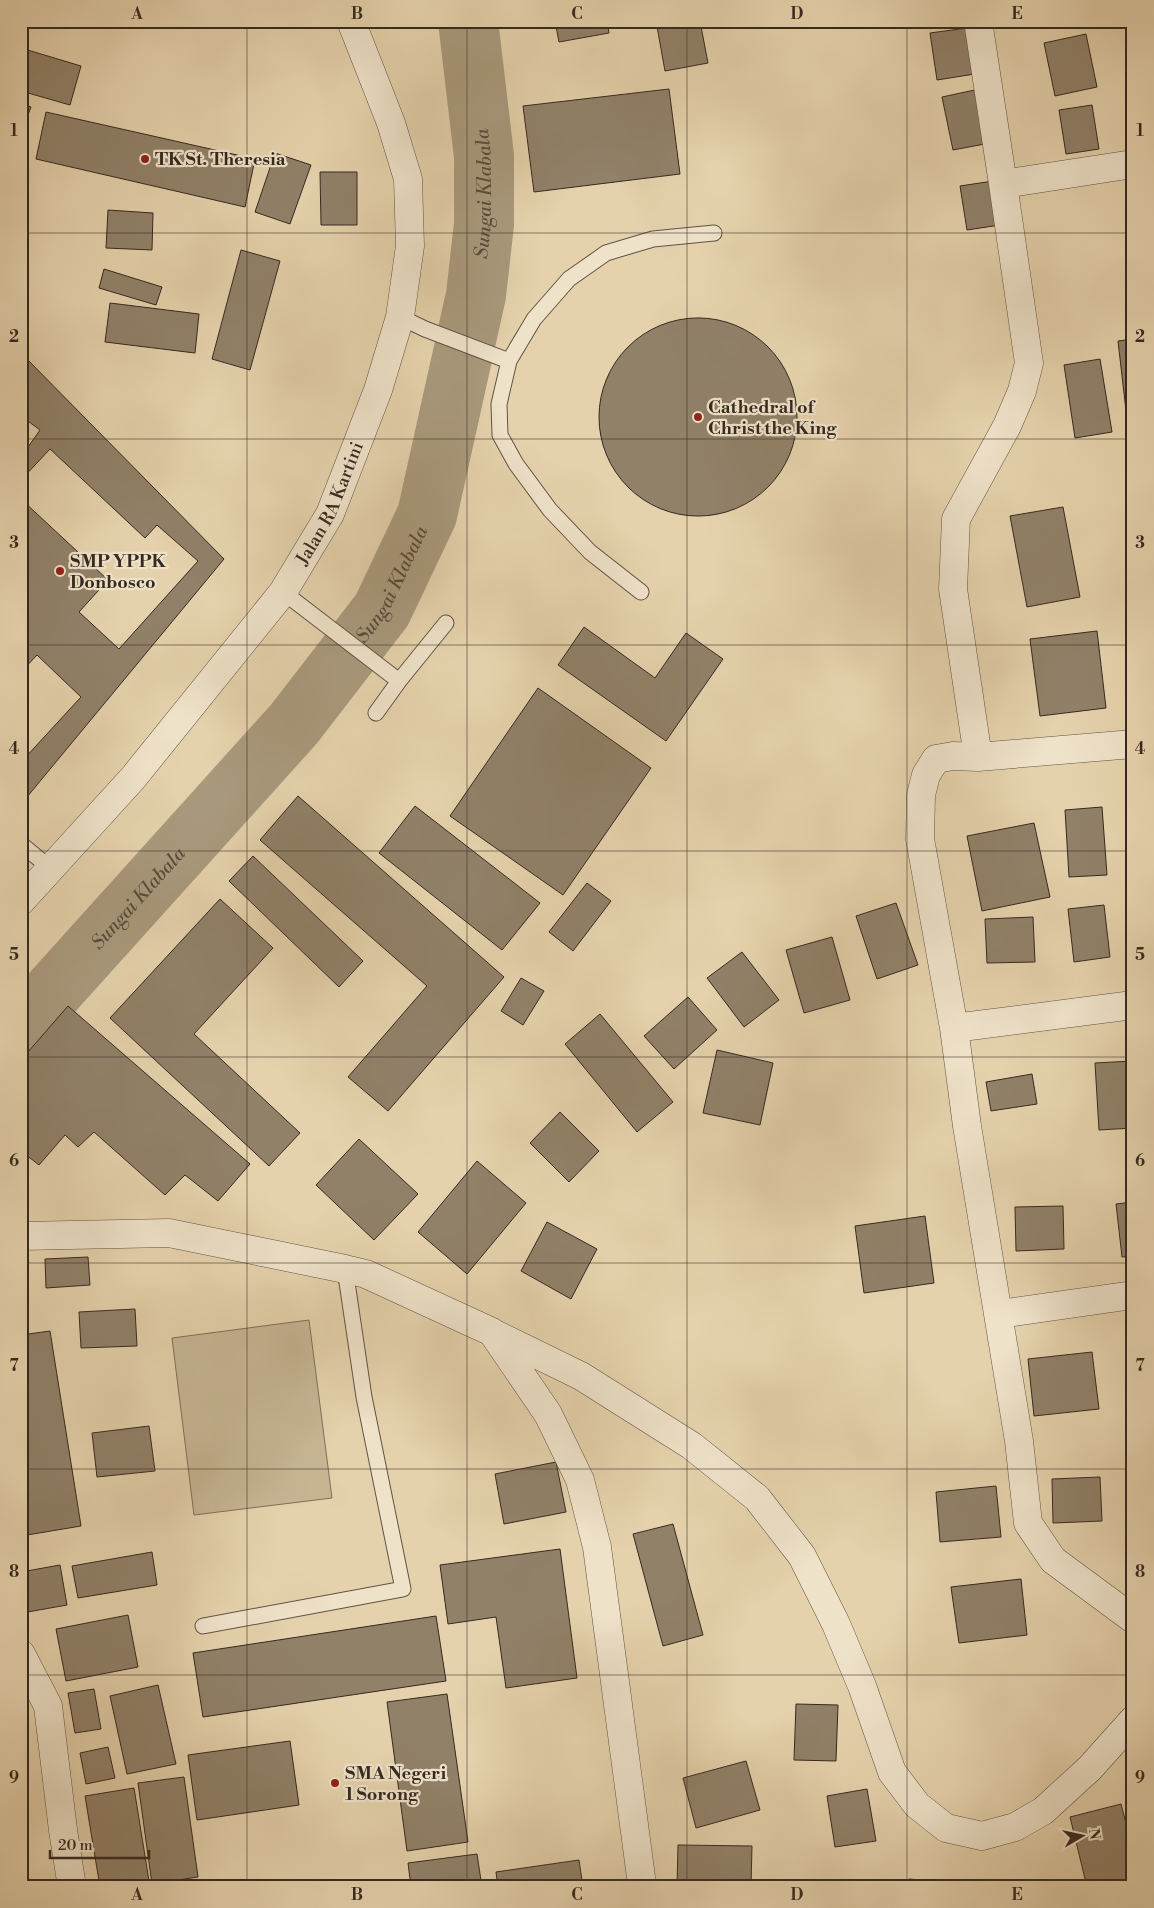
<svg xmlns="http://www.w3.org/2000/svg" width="1154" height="1908" viewBox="0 0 1154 1908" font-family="'Libre Bodoni',serif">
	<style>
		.green { fill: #c7b594; stroke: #7e6f5a }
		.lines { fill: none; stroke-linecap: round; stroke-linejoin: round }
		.river { stroke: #a9997c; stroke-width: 60 }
		.building { fill: #918169; stroke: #352920 }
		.service-casing { stroke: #615343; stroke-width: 17 }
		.minor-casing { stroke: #615343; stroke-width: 29 }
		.tertiary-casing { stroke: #615343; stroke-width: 29 }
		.service { stroke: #eee2c9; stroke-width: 15 }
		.minor { stroke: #eee2c9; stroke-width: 28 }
		.tertiary { stroke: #eee2c9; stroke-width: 28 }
		.grid { fill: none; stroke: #352920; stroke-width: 1; stroke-opacity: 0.55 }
		.poi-dot { fill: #8f2418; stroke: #eee2c9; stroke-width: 2 }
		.labels { text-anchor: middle; stroke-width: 4.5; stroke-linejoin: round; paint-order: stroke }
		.poi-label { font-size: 18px; font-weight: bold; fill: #352920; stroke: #eee2c9; text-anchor: start }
		.street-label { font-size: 18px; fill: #352920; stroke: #eee2c9 }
		.water-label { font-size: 19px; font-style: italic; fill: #584b3c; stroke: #eee2c9 }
		.neatline { fill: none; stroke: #352920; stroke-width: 2 }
		.grid-label { font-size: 16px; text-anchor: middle; font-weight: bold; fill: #352920 }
	</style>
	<rect width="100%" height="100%" fill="#e5d2ac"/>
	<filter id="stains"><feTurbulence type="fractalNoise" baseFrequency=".004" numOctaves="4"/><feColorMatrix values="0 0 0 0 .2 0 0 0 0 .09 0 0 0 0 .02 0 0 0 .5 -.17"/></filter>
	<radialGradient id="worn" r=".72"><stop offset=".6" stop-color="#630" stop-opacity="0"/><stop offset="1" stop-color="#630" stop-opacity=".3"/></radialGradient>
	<path class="green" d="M309 1320 332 1498 194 1515 172 1338Z"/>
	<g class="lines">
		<path class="river" id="s1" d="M21 1027 294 724 382 610 427 515 476 295 484 224V156L468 21"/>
	</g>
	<path class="building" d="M555 21H607L609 33 559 42Z
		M656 21H700L708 63 665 71Z
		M1038 21H1064L1039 25Z
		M974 27 981 73 937 80 930 33Z
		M1086 34 1097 87 1055 96 1044 43Z
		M21 48 81 66 70 105 21 91Z
		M984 88 995 142 953 150 942 97Z
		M669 89 680 174 534 192 523 106Z
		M21 103 31 107 21 133Z
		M1092 105 1099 149 1066 154 1059 110Z
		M46 112 255 159 245 207 36 159Z
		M275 153 311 165 290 224 255 212Z
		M320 172H357V225H321Z
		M993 181 1000 225 967 230 960 186Z
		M108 210 153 213 152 250 106 248Z
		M241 250 280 261 250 370 212 359Z
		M104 269 162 287 156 305 99 288Z
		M110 303 199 314 195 353 105 342Z
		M599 417a99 99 0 1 1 198 0a99 99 0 1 1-198 0Z
		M1133 339V436L1129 437 1118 341Z
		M21 353 224 559 22 803 21 759 23 760 81 697 37 655 21 672V499L108 580 79 612 119 649 198 561 157 525 145 538 50 449 21 480V457L40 430 21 416Z
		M1100 359 1112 432 1075 438 1064 365Z
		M1063 507 1080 597 1027 607 1010 516Z
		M584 627 655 678 686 633 723 659 666 741 558 665Z
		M1097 631 1106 708 1040 716 1030 639Z
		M538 688 651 768 563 895 450 816Z
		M298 796 504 977 388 1111 348 1077 427 986 260 840Z
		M1133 802V829L1127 803Z
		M415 806 540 903 502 950 379 853Z
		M1102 807 1107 875 1069 877 1065 810Z
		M1034 823 1050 897 982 911 967 836Z
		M253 856 363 961 339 987 229 881Z
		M587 883 611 901 573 951 549 932Z
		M220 899 273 948 194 1034 300 1133 269 1166 110 1018Z
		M896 903 918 965 877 979 856 916Z
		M1104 905 1110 957 1074 962 1068 909Z
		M1033 917 1035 962 987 963 985 919Z
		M832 937 850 1000 804 1013 786 950Z
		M742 952 779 1000 744 1027 707 978Z
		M521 978 544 991 523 1025 501 1011Z
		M688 997 717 1030 674 1069 644 1036Z
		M68 1006 250 1164 218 1201 185 1175 165 1195 94 1132 78 1147 65 1135 39 1165 21 1151V1060Z
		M600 1014 673 1102 637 1132 565 1044Z
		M717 1050 773 1063 760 1125 703 1113Z
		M1132 1061 1133 1128 1099 1130 1095 1063Z
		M1032 1074 1037 1104 991 1111 986 1082Z
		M560 1112 599 1151 569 1182 530 1143Z
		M359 1139 418 1194 374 1240 316 1185Z
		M477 1161 526 1203 467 1274 418 1232Z
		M1133 1202V1256L1122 1257 1116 1204Z
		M1063 1206 1064 1249 1016 1251 1015 1207Z
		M925 1216 934 1283 864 1293 855 1226Z
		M547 1222 597 1249 571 1299 521 1271Z
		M88 1257 90 1285 46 1288 45 1259Z
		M135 1309 137 1346 81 1348 79 1312Z
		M50 1331 81 1526 21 1536V1335Z
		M1092 1352 1099 1409 1034 1416 1028 1359Z
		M149 1426 155 1471 97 1477 92 1433Z
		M556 1462 566 1512 504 1524 495 1474Z
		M1100 1477 1102 1521 1053 1523 1052 1479Z
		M996 1486 1001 1537 940 1542 936 1492Z
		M673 1524 703 1635 663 1646 633 1534Z
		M560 1549 577 1678 506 1688 496 1617 448 1624 440 1565Z
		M152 1552 157 1585 78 1598 72 1566Z
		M60 1565 67 1605 22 1613 21 1572Z
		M1021 1579 1027 1635 959 1643 951 1587Z
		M128 1615 138 1667 66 1681 56 1629Z
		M436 1616 446 1681 203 1717 193 1653Z
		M158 1685 176 1764 127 1774 110 1696Z
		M94 1689 101 1729 75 1733 68 1693Z
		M447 1694 468 1842 407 1851 387 1702Z
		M796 1704 838 1705 836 1761 794 1760Z
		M21 1729 24 1753H21Z
		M290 1741 299 1805 197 1820 188 1755Z
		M108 1747 115 1778 86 1784 80 1753Z
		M746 1761 760 1810 696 1828 683 1778Z
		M184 1777 198 1877 152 1884 138 1783Z
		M134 1788 150 1887H100L85 1796Z
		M867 1789 876 1841 835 1847 827 1796Z
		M1121 1804 1133 1851V1887H1087L1070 1817Z
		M678 1845 752 1846 751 1887H677Z
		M477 1854 482 1887H411L408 1863Z
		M579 1860 583 1887H498L496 1872Z
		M909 1879 997 1887H909Z"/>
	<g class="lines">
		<defs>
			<path id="service" d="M400 317 425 329 509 361 499 404 500 435 516 464 550 510 590 552 641 592
				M509 361 534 319 569 279 606 253 653 239 714 233
				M283 592 399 681 446 623
				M376 713 399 681
				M21 844 50 868
				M203 1626 403 1589 364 1397 345 1269"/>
			<path id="minor" d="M978 21 1003 184 1133 164
				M1133 744 978 757 953 756 936 759 926 775 921 795 920 839 954 1028 967 1126 1019 1441 1028 1523 1053 1560 1133 1619
				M978 757 953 589 956 519 1007 426 1022 391 1029 363 1003 184
				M954 1028 1133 1005
				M21 1236 169 1233 345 1269 366 1274 492 1332 548 1414 580 1480 597 1547 641 1877 640 1887
				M999 1314 1133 1295
				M493 1333 581 1376 692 1446 757 1498 802 1556 836 1624 862 1686 892 1772 917 1805 946 1828 982 1836 1015 1827 1043 1811 1090 1768 1133 1720
				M21 1654 48 1706 63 1830 72 1887"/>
			<g id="tertiary">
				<path id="s2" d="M21 901 133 778 283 592 330 514 378 390 400 317 410 246 408 179 391 123 351 21"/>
			</g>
		</defs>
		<use href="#service" class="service-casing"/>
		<use href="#minor" class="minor-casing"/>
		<use href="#tertiary" class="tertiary-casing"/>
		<use href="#service" class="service"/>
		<use href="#minor" class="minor"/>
		<use href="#tertiary" class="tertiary"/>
	</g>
	<path class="grid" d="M247 21V1887M467 21V1887M687 21V1887M907 21V1887M21 233H1133M21 439H1133M21 645H1133M21 851H1133M21 1057H1133M21 1263H1133M21 1469H1133M21 1675H1133"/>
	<g class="poi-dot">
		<circle cx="145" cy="159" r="5"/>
		<circle cx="698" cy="417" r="5"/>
		<circle cx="60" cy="571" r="5"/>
		<circle cx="335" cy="1783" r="5"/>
	</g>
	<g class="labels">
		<g class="poi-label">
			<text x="155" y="165">TK St. Theresia</text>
			<text x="708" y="413">Cathedral of<tspan x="708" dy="21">Christ the King</tspan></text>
			<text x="70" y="567">SMP YPPK<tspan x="70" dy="21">Donbosco</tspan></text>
			<text x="345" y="1779">SMA Negeri<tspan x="345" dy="21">1 Sorong</tspan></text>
		</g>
		<g class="street-label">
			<text dy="6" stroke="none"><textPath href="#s2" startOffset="506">Jalan RA Kartini</textPath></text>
		</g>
		<g class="water-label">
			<text dy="7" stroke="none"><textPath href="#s1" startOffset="984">Sungai Klabala</textPath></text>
			<text dy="7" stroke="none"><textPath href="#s1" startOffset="579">Sungai Klabala</textPath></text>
			<text dy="7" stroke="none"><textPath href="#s1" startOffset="174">Sungai Klabala</textPath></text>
		</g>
	</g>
	<rect width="1154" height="1908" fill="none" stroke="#e5d2ac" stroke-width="55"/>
	<g transform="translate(1082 1836) rotate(81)" stroke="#eee2c9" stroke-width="4" paint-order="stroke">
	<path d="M0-4L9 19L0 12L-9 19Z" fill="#352920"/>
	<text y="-8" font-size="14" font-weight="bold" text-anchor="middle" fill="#352920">N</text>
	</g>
	<path d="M50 1850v8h99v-8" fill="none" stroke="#352920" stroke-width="2.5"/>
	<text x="58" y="1850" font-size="15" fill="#352920" stroke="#eee2c9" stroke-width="4" paint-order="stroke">20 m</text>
	<rect x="28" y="28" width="1098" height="1852" class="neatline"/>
	<g class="grid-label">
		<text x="137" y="19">A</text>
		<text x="357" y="19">B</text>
		<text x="577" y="19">C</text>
		<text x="797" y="19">D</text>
		<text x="1017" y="19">E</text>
		<text x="14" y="136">1</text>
		<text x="1140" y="136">1</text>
		<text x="14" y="342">2</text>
		<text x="1140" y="342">2</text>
		<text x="14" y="548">3</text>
		<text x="1140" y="548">3</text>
		<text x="14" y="754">4</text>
		<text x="1140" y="754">4</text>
		<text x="14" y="960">5</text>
		<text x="1140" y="960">5</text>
		<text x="14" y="1166">6</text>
		<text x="1140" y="1166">6</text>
		<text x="14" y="1371">7</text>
		<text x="1140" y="1371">7</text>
		<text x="14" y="1577">8</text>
		<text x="1140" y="1577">8</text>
		<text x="14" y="1783">9</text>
		<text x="1140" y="1783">9</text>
		<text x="137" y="1900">A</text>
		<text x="357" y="1900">B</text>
		<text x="577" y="1900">C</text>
		<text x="797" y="1900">D</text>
		<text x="1017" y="1900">E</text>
	</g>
	<rect width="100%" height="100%" filter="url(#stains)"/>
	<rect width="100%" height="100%" fill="url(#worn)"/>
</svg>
